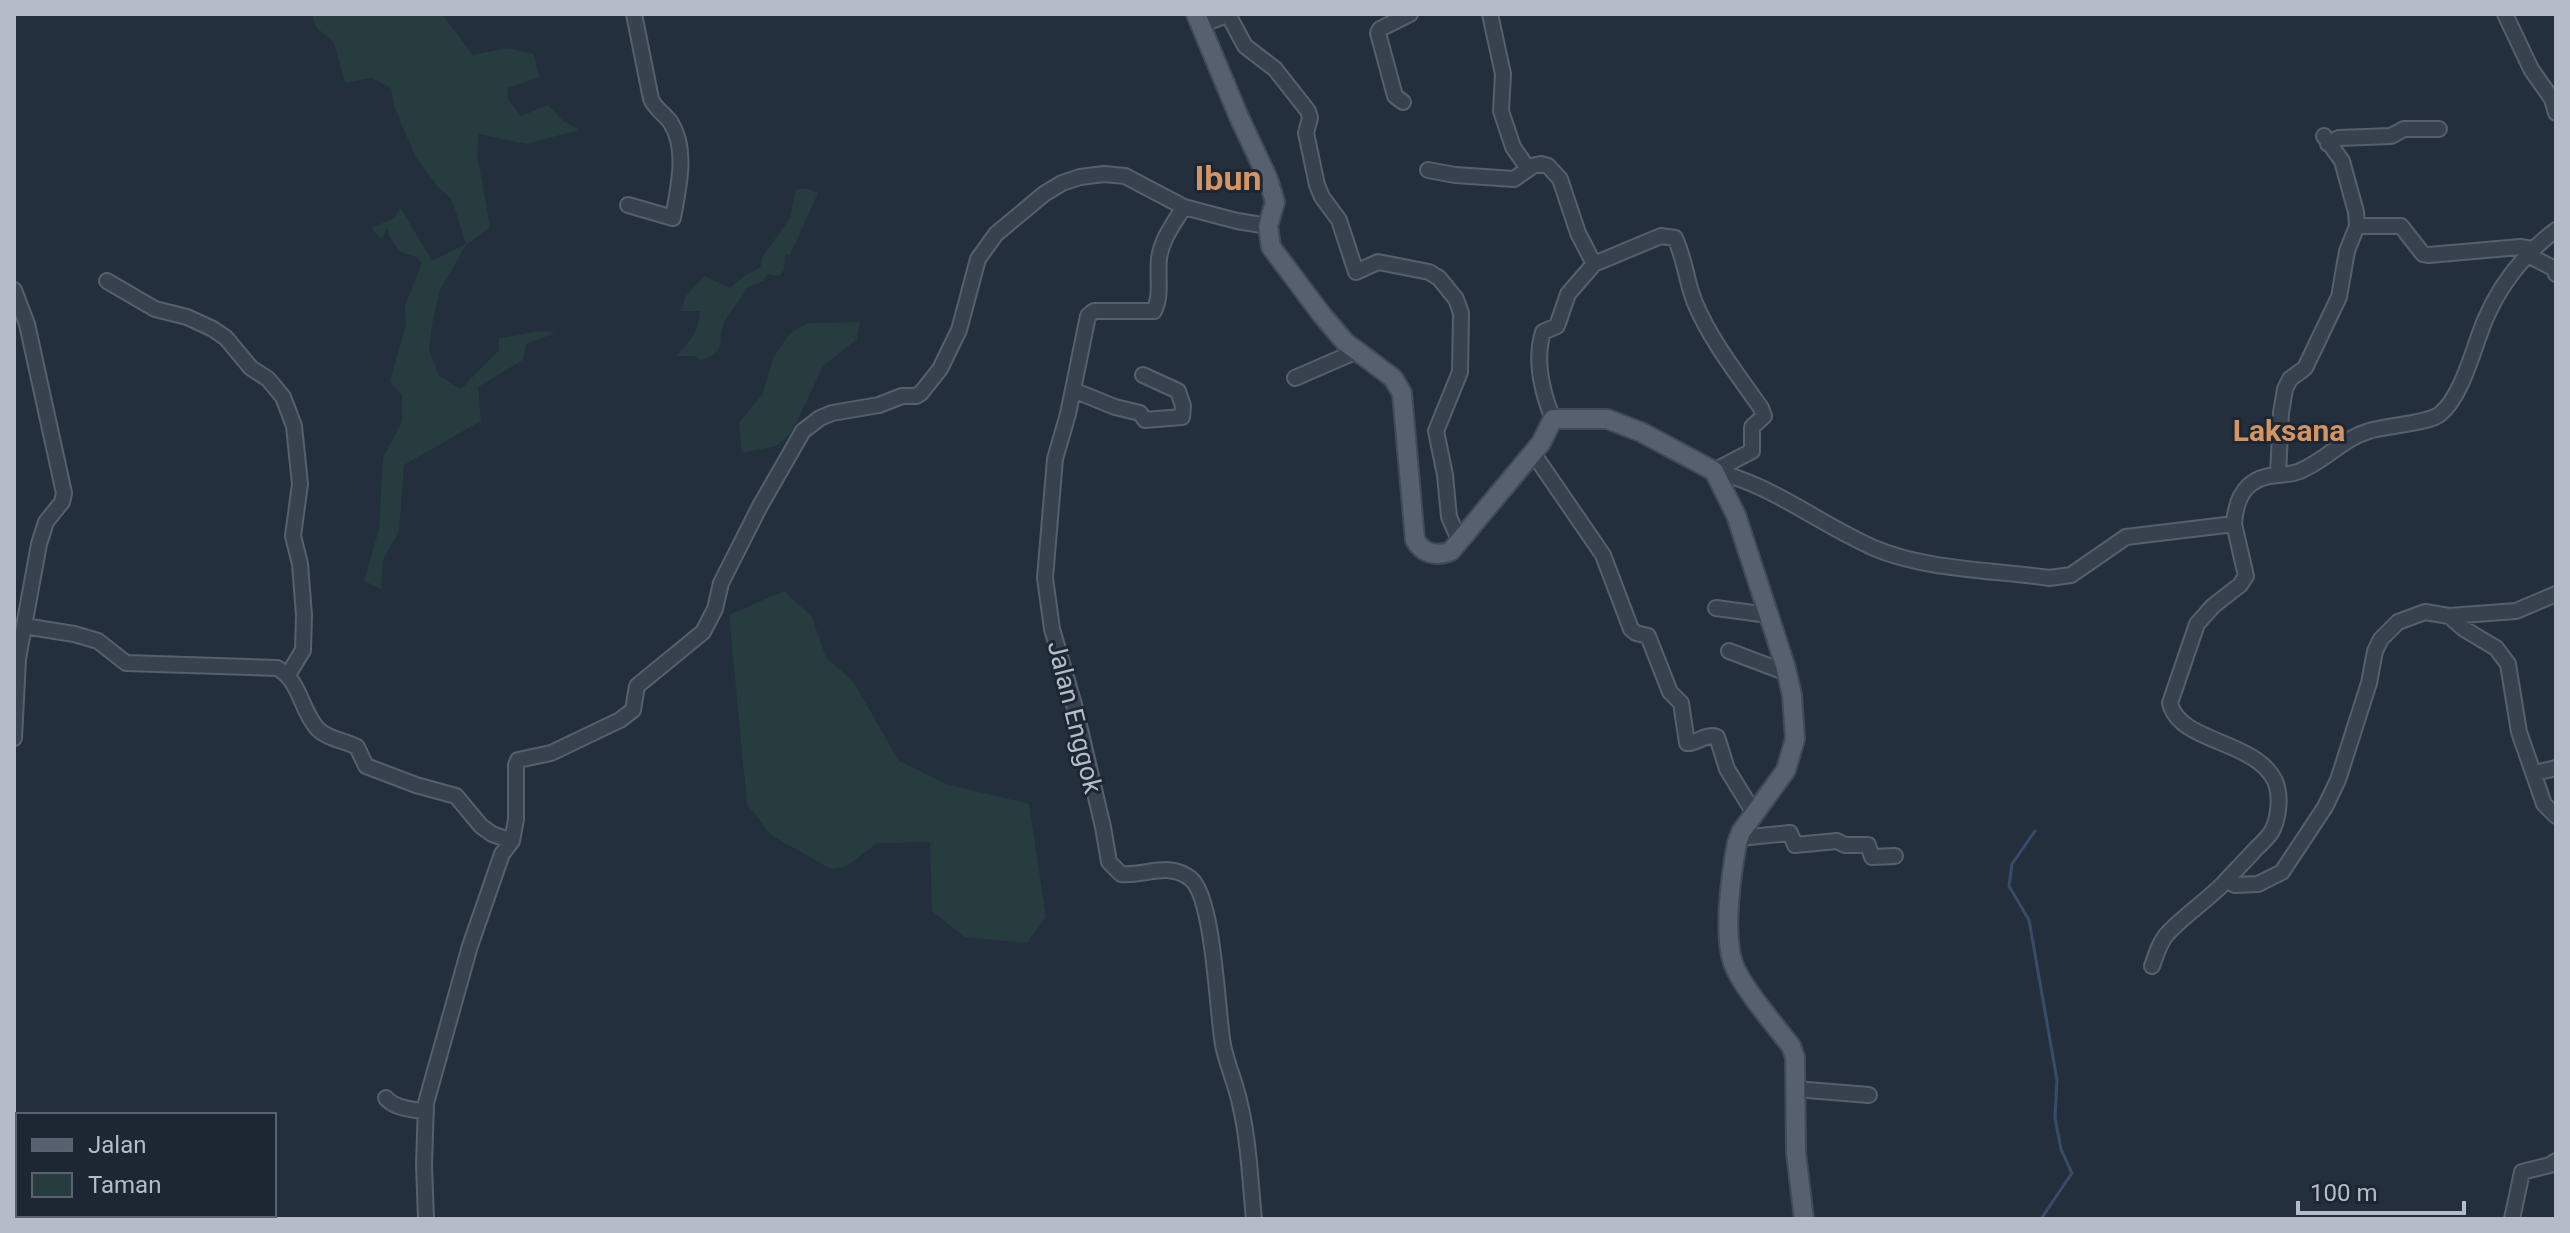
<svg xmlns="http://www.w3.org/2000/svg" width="2570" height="1233" viewBox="0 0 2570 1233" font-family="Roboto,sans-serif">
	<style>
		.green { fill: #263c3f }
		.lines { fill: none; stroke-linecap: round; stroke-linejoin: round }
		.stream { stroke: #394c67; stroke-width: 3 }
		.minor-casing { stroke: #565f6c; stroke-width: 18 }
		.major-casing { stroke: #414a57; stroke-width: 22 }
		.minor { stroke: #38414e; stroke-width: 14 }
		.major { stroke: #56606e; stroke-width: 18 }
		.labels { text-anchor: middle; stroke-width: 6; stroke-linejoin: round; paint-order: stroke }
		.street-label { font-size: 26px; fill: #b4bcc9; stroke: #1d2633 }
		.quarter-label { font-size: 30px; font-weight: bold; fill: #d59563; stroke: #1d2633 }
		.district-label { font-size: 34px; font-weight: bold; fill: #d59563; stroke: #1d2633 }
	</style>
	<rect width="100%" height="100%" fill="#242f3e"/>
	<path class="green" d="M312 14H442L473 55 507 48 534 54 539 77 508 88 507 98 521 116 548 105 563 121 579 130 526 144 479 134 477 154 490 227 466 245 440 290 433 319 429 350 439 376 461 389 499 350V338C521 336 534 328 555 333L526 344 523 360 478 387 481 421 404 465 399 531 383 560 381 589 364 581 379 529 383 458 402 421V395L390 382 406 324 405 306 422 263 417 257C398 253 394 247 387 229L381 239 371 228 395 218 400 207 432 261 466 244 452 200 438 187 415 156 394 106 391 88 372 78 345 83 334 43 316 27Z
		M796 189H809L818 193 790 255 785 254 784 270 779 276 768 274 763 281 746 288C741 301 731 309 725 321 715 340 730 352 700 360L694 356H676C690 342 699 331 700 311H681L686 296 704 276 730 288 747 274 760 268 763 256 790 218Z
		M860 322 857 339 823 366 791 434 776 446 742 453 739 423 762 395 774 356 790 333 808 323Z
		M784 591 812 617 826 658 853 681 899 761 946 784 1029 804 1046 917 1027 943 965 937 932 911 930 842 877 843 847 866 831 869 771 835 747 804 729 615Z"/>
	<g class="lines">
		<path class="stream" d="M2035 831 2012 864 2009 886 2029 920 2057 1080 2055 1118 2061 1149 2072 1173 2041 1219"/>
		<defs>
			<path id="minor" d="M1490 14 1503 74 1501 111 1513 147 1527 167 1541 164 1548 166 1560 179 1578 233 1594 264 1568 294 1557 326 1543 332C1534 361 1542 392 1553 419
				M2505 14 2531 69 2552 99 2556 113
				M1200 25 1225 16 1230 18 1245 46 1275 69 1308 111 1310 118 1306 133 1317 185 1322 197 1339 220 1356 272 1378 262 1429 272 1439 278 1456 299 1461 313 1460 372 1436 431 1445 475 1449 517 1460 542
				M1403 102 1395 96 1378 33 1380 29 1410 14
				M2328 144 2339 138 2391 136 2404 129H2439
				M1428 170 1455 175 1514 179 1530 168
				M628 205 673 218C678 189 688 150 671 123 665 114 655 109 651 99L634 14
				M1184 207C1174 223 1161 240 1159 259 1157 277 1162 295 1154 311H1094L1088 316 1068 414 1055 459 1045 578 1052 629 1075 708 1103 827 1109 862 1121 874C1146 876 1169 861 1191 879 1214 899 1217 1011 1223 1045 1227 1065 1236 1084 1240 1104 1249 1142 1250 1180 1254 1219
				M2357 226H2401L2423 254 2429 255 2520 247 2532 249
				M2528 255 2553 268 2556 274
				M1594 264 1661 236 1675 238C1685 259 1686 281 1695 303 1711 341 1738 375 1761 408L1764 416 1752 427V451L1714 471
				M107 281 155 309 187 317 213 329 226 338 251 368 268 379 283 397 294 426 300 484 293 536 300 564 304 615 303 650 288 675
				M14 290 27 324 64 493 62 502 46 522 39 544 18 659 14 738
				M1295 378 1357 351
				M1073 390 1115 407 1140 413 1145 420 1182 417 1183 406 1178 391 1143 375
				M1533 453 1603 555 1631 629 1636 633 1648 636 1670 692 1681 703 1687 743C1697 744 1705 733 1717 737L1727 769 1754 813
				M1714 471C1773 485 1819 524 1874 548 1925 570 1995 570 2049 578L2071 575 2126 537 2234 524C2236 497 2246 477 2277 475 2288 474 2296 474 2306 468 2329 457 2344 438 2369 431 2385 426 2430 423 2440 414 2462 397 2474 346 2485 320 2500 285 2525 253 2556 230
				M2278 474 2281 413 2285 389 2290 379 2305 368 2339 297 2347 251 2357 226 2356 212 2342 161 2324 136
				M1716 608 1768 615
				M2449 616 2516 611 2556 594
				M24 626 74 634 98 641 126 663 277 668C299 679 301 709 316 727 326 739 344 740 357 747L366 766 416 785 456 796 481 826 492 834 512 841
				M1729 651 1787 673
				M2535 773 2556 768
				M1739 838 1790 833 1795 845 1837 841 1845 845H1868L1872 857 1895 856
				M2227 880 2235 885 2258 884 2282 872 2325 807 2338 780 2369 683 2375 651 2381 639 2398 622 2425 612 2449 616 2464 629 2496 648 2508 664 2519 732 2544 804 2556 816
				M2152 966C2156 955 2160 941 2168 933 2185 915 2206 901 2223 884 2233 873 2243 863 2253 852 2259 845 2269 838 2273 829 2279 815 2281 795 2275 781 2256 740 2179 743 2170 703L2197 624 2213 606 2240 585 2246 576 2234 524
				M1795 1089 1869 1095
				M386 1098C395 1109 413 1109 426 1112
				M426 1219 424 1165 426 1103 470 946 502 854 512 841 516 819V765L518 760 551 753 620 720 633 710 637 686 703 632 715 609 721 583 760 506 803 431 820 418 832 413 879 405 902 396H916L921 393 940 369 959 330 978 259 996 234 1044 194 1062 183 1080 177 1104 174 1125 176 1184 207 1237 221 1268 226
				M2512 1219 2522 1172 2550 1165 2556 1161"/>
			<path id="major" d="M1196 14 1239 117 1268 179 1275 202 1268 226 1271 247 1322 315 1345 342 1393 378 1402 393 1415 540C1423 554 1436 557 1451 551L1541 443 1553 419H1607L1641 432 1714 471 1736 515 1785 665 1792 695 1795 739 1786 770 1741 832 1737 843C1731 875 1723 932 1733 963 1741 986 1775 1025 1791 1046L1795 1057 1796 1153 1804 1219"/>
		</defs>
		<use href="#minor" class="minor-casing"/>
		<use href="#major" class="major-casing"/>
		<use href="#minor" class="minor"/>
		<use href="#major" class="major"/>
	</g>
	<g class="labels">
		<g class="street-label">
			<text transform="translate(1075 717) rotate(76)" y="9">Jalan Enggok</text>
		</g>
		<g class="quarter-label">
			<text x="2289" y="441">Laksana</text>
		</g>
		<g class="district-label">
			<text x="1228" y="190">Ibun</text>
		</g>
	</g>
	<rect width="2570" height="1233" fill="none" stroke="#b4bcc9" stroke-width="32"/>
	<rect x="16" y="1113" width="260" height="104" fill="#1d2633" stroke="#59626f" stroke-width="2"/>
	<rect x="32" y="1139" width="40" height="12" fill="#56606e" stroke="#59626f" stroke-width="2"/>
	<text x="88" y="1153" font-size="24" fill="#b4bcc9">Jalan</text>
	<rect x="32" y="1173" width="40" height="24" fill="#263c3f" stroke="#59626f" stroke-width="2"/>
	<text x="88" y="1193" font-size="24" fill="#b4bcc9">Taman</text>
	<path d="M2298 1201v12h166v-12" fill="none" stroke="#b4bcc9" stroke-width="4"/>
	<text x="2310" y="1201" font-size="24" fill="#b4bcc9" stroke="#1d2633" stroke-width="6" paint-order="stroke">100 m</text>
</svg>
